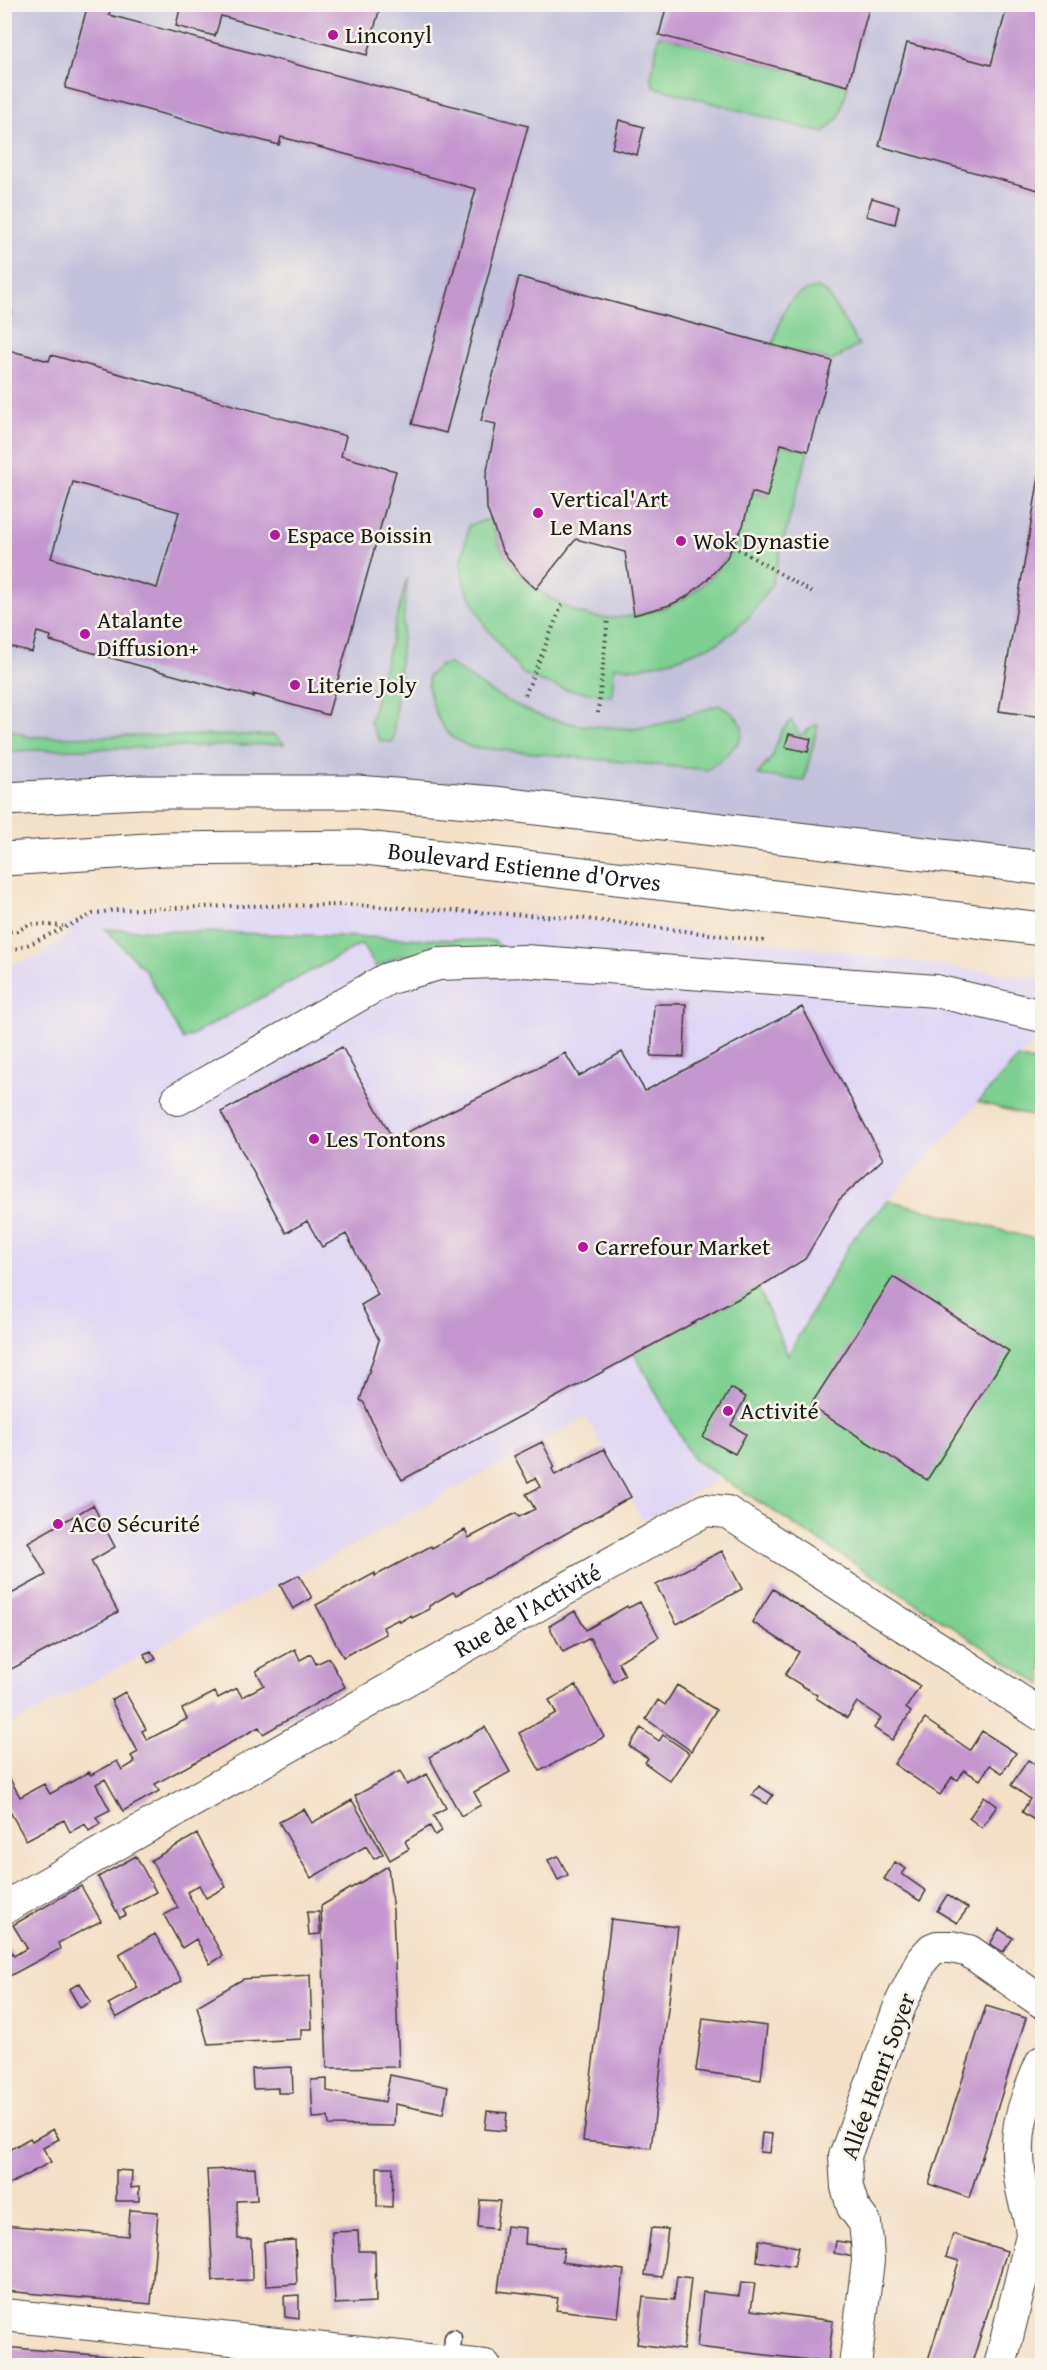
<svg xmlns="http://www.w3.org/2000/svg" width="1047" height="2370" viewBox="0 0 1047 2370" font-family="'Gentium Book Plus',serif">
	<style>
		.built { fill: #dfd5f5 }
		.industrial { fill: #c3c1db }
		.green { fill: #7ed091; stroke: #4d7656; stroke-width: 1.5 }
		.building { fill: #c497cf; fill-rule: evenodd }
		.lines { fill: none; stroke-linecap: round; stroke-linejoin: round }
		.service-casing { stroke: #3c3936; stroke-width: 19 }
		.minor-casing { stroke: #3c3936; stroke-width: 34 }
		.primary-casing { stroke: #3c3936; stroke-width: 35 }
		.path { stroke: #3c3936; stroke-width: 4; stroke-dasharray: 1.5 4.5; stroke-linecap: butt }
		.service { stroke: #fff; stroke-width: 16 }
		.minor { stroke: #fff; stroke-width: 32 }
		.primary { stroke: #fff; stroke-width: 33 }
		.poi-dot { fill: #b5179e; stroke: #f7f3e8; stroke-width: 2 }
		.labels { text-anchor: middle; stroke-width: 5; stroke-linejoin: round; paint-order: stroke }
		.poi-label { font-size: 24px; fill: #1c1c1c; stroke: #f7f3e8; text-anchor: start }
		.street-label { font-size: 24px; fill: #1c1c1c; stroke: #f7f3e8 }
	</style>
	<rect width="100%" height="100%" fill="#f7f3e8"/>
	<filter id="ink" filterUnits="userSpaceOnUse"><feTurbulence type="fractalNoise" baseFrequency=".0167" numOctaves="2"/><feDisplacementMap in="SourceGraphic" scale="12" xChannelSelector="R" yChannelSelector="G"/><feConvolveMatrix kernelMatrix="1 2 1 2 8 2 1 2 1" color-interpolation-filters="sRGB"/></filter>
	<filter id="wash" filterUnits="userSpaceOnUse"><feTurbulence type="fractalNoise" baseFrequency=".008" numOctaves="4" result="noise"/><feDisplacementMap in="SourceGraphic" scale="24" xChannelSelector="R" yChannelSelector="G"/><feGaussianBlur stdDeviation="1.35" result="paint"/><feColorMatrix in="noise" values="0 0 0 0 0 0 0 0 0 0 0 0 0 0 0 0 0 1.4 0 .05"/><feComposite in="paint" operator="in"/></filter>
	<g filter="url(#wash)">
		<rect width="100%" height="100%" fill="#f4e0c7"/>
		<path class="built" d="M351 905 579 918 727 936 1039 979 1042 980V1033L852 1240 722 1478 643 1521 586 1417 299 1575 214 1617 5 1728V966L40 956 71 932 64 926 93 914 114 910 232 906Z"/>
		<path class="industrial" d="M5 5H1042V868L444 797 5 799Z"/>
		<path class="green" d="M659 35 848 86 839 117 823 133 654 87 651 78Z
			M818 288 827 293 859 345 832 361 773 345C781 317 785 292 818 288Z
			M781 444 808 451 771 586 749 617 720 642 676 659 639 668 614 667 612 696 567 690 539 681 522 673 486 627 464 584 461 565 469 525 491 519C494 529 497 541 502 550 512 569 531 587 550 598 560 604 571 611 583 614 610 624 660 613 685 598 700 588 714 574 725 560 740 541 746 515 752 492L767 497Z
			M407 578 393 742 380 741 370 723Z
			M450 664 491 692 520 707 545 718 580 725 634 729 664 723 719 705C764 728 734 750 707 770L470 747C463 743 454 740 449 734 436 722 427 693 428 676L439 666Z
			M791 720 800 736 815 725H818L804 781 757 775 772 757 781 732Z
			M4 727 29 737 274 735 284 744 5 751Z
			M105 929 494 941 503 949 464 955H401L376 967 361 944 183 1040 145 970Z
			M1018 1058 1042 1064V1119L978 1102Z
			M888 1200 1042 1241V1685L693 1459 634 1353 758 1288 788 1355 852 1240Z"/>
		<g id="blocks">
			<path class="building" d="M88 4H112L109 15 528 126 446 433 412 424 476 189 281 137 279 145 65 88Z
				M181 4H381L367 55 221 16 215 36 176 26Z
				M667 4H870L848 86 659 35Z
				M1008 4H1042V191L879 146 907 43 991 65Z
				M619 120 644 127 637 155 612 148Z
				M872 198 899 206 895 224 866 216Z
				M519 277 832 361 808 451 781 444 767 497 752 492 743 526 726 559 707 580 686 597 670 605 634 615 625 552 576 539 536 589 519 573 502 550 487 509 486 476 496 424 481 421Z
				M4 307 12 310 7 329 4 328Z
				M4 349 49 361 51 355 346 436 341 456 396 471 328 715 253 694V697L50 641 51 636 37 632 32 652 4 645ZM73 482 179 512 157 588 51 558Z
				M1041 465H1042V717L999 711Z
				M789 734 811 739 808 752 785 747Z
				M654 1004H686L684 1057 651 1056Z
				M802 1007 883 1159 839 1200 805 1259 758 1288 402 1480 385 1452 364 1403 360 1400 379 1340 361 1305 378 1295 346 1234 322 1247 307 1221 286 1233 221 1112 342 1047 393 1139 523 1076 565 1053 579 1076 622 1052 645 1091Z
				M893 1277 1009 1351 927 1480 810 1406Z
				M731 1388 746 1397 731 1425 746 1434 735 1454 703 1437Z
				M542 1442 555 1467 552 1469 555 1475 604 1449 631 1497 456 1595 453 1592 429 1606V1609L420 1614 412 1618 411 1615 400 1622 399 1619 383 1627 386 1634 343 1657 316 1605 375 1573V1576L431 1546 432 1548 465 1530 469 1538 516 1513 519 1517 535 1509 526 1494 540 1487 535 1478 528 1482 514 1456Z
				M93 1505 115 1547 91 1561 118 1612 4 1673V1598L46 1575 28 1542Z
				M722 1551 742 1589 677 1624 656 1585Z
				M299 1575 312 1598 293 1609 280 1585Z
				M773 1589 920 1686 906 1708 911 1712 892 1740 874 1728 881 1718 857 1702 847 1718 816 1698 817 1695 785 1675 799 1652 752 1622Z
				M640 1602 659 1637 618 1662 625 1675 614 1682 590 1638 563 1652 549 1626 575 1611 586 1630 627 1606 628 1608Z
				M295 1649 300 1660 311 1654 316 1664 329 1658 345 1687 263 1734 259 1727 155 1784 159 1791 123 1811 105 1779 96 1784 110 1810 96 1817 100 1824 89 1831 85 1824 70 1832 64 1820 26 1840 4 1801V1782L10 1779 20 1797 44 1784 50 1794 89 1772 91 1775 117 1761 122 1770 135 1762 131 1756 138 1752 111 1700 125 1692 146 1729 142 1731 147 1740 187 1719 182 1709 215 1692 218 1698 237 1688 242 1697 264 1685 256 1671Z
				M151 1651 156 1659 148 1663 144 1654Z
				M576 1685 604 1737 540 1771 519 1733 556 1713 549 1700Z
				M677 1685 716 1710 691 1751 646 1719 658 1700 665 1705Z
				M925 1719 970 1750 982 1731 1016 1753 1002 1773 990 1765 980 1780 964 1770 958 1780 952 1777 940 1795 894 1764Z
				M485 1727 510 1772 474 1792 481 1805 461 1816 429 1757Z
				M641 1728 659 1741 663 1735 689 1753 670 1781 645 1763 648 1758 629 1746Z
				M1028 1760 1042 1769V1825L1022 1812 1030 1799 1011 1785Z
				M400 1771 407 1785 427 1774 446 1808 433 1815 442 1831 435 1835 430 1826 405 1841 409 1849 390 1860 355 1796Z
				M759 1786 773 1795 767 1804 752 1795Z
				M984 1796 997 1806 982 1828 969 1818Z
				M352 1800 383 1854 374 1859 366 1846 311 1878 279 1822 304 1809 312 1823Z
				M197 1834 226 1887 206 1898 199 1885 187 1892 223 1956 210 1964 196 1939 182 1948 164 1915 178 1908 151 1860Z
				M136 1856 156 1892 123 1910 126 1915 120 1918 98 1877Z
				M558 1856 568 1875 558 1880 548 1860Z
				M895 1862 906 1869 902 1874 926 1891 920 1901 884 1879Z
				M388 1866 393 1911 399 2067 327 2068 321 1906Z
				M81 1886 101 1921 58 1943 60 1949 4 1979V1938L14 1956 27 1948 13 1925Z
				M947 1895 968 1908 957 1923 937 1911Z
				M307 1912H319L320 1934 309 1935Z
				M611 1919 678 1927 651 2148 583 2141Z
				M999 1929 1013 1938 1003 1952 990 1944Z
				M155 1934 182 1981 116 2018 108 2004 138 1988 119 1954Z
				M310 1975 312 2029H301V2039L208 2044 197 2006 243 1979Z
				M80 1983 91 2002 80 2008 69 1989Z
				M986 2006 1026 2018 969 2198 929 2184Z
				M703 2018 767 2026 761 2080 696 2071Z
				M292 2067 293 2093H278V2088L253 2089 252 2069Z
				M390 2075 448 2087 443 2114 395 2104 394 2126 329 2125 328 2117 313 2118 311 2080 327 2079V2091L385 2102Z
				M487 2111 507 2113 505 2131 485 2129Z
				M53 2129 59 2139 43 2148 51 2162 4 2187V2143L9 2150 30 2138 32 2141Z
				M762 2133 772 2134 770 2153 760 2152Z
				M377 2167H393L392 2207 377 2206Z
				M255 2168 257 2200 237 2201 238 2239H251L252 2280 213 2281 207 2170Z
				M116 2170 132 2171 131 2188 139 2187V2201H116Z
				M480 2200 500 2201 496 2229 478 2227Z
				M130 2210 158 2212 151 2304 4 2291V2225L128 2236Z
				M506 2226 526 2228 525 2244 564 2248 562 2262 624 2270 618 2317 556 2310 558 2298 498 2291Z
				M651 2228 668 2229 662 2277 645 2275Z
				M358 2231 359 2251H375L376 2302 335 2304 332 2232Z
				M953 2234 1007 2251 971 2366H926L959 2261 946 2257Z
				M295 2240 297 2284 266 2286 264 2242Z
				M759 2240 798 2247 794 2267 757 2261Z
				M836 2241 850 2243 853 2257 834 2253Z
				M677 2276 691 2278 683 2350 637 2344 643 2297 674 2300Z
				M741 2282 755 2283 751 2310 833 2321 828 2362 697 2347 703 2292 739 2296Z
				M299 2295V2319L285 2317 284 2296Z
				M4 2347 174 2362V2366H4Z"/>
		</g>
	</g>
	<g filter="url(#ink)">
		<use href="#blocks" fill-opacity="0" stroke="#3c3936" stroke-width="1.5"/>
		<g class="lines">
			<defs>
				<path id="service" d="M451 2362 453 2338"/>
				<g id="minor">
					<path d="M178 1099 387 979 439 964 525 961 936 991 1042 1016"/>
					<path id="s1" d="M4 1908 705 1510 727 1512 1042 1715"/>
					<path d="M4 2315 485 2366"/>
					<path d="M855 2366 868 2261 867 2242 865 2223 853 2207 847 2187 845 2156 901 2003 922 1960 932 1949 937 1947H951L969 1951 1042 2002"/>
					<path d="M1000 2366 1032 2235C1031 2219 1025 2205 1022 2189 1012 2136 1020 2111 1042 2062"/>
				</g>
				<g id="primary">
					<path d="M4 799 141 792H357L494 803 1042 868"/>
					<path id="s2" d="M4 859 164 849 358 847 1042 929"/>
				</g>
			</defs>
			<use href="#service" class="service-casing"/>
			<use href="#minor" class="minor-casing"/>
			<use href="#primary" class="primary-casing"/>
			<path class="path" d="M733 546 813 593
				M525 695 562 605
				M598 713 608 618
				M4 932 17 931 30 924 63 926
				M4 948 15 949 30 944 93 914 114 910 232 906 351 905 579 918 765 941"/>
			<use href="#service" class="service"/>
			<use href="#minor" class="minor"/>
			<use href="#primary" class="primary"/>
		</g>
	</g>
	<g class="poi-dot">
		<circle cx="333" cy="35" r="6"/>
		<circle cx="538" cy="513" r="6"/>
		<circle cx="275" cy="535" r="6"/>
		<circle cx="681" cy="541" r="6"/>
		<circle cx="85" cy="634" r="6"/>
		<circle cx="295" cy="685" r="6"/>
		<circle cx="314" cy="1139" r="6"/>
		<circle cx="583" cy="1247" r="6"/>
		<circle cx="728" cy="1411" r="6"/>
		<circle cx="58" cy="1524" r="6"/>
	</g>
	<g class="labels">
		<g class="poi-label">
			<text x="345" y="43">Linconyl</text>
			<text x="550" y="507">Vertical'Art<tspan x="550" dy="28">Le Mans</tspan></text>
			<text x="287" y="543">Espace Boissin</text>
			<text x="693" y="549">Wok Dynastie</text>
			<text x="97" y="628">Atalante<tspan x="97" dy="28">Diffusion+</tspan></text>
			<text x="307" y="693">Literie Joly</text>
			<text x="326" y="1147">Les Tontons</text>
			<text x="595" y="1255">Carrefour Market</text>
			<text x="740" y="1419">Activité</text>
			<text x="70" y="1532">ACO Sécurité</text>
		</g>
		<g class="street-label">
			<text dy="8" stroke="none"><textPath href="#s2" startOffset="522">Boulevard Estienne d'Orves</textPath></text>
			<text dy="8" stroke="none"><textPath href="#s1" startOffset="602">Rue de l'Activité</textPath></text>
			<text transform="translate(878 2076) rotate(-70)" y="8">Allée Henri Soyer</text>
		</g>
	</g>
	<rect width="1047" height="2370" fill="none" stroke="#f7f3e8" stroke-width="24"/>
</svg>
